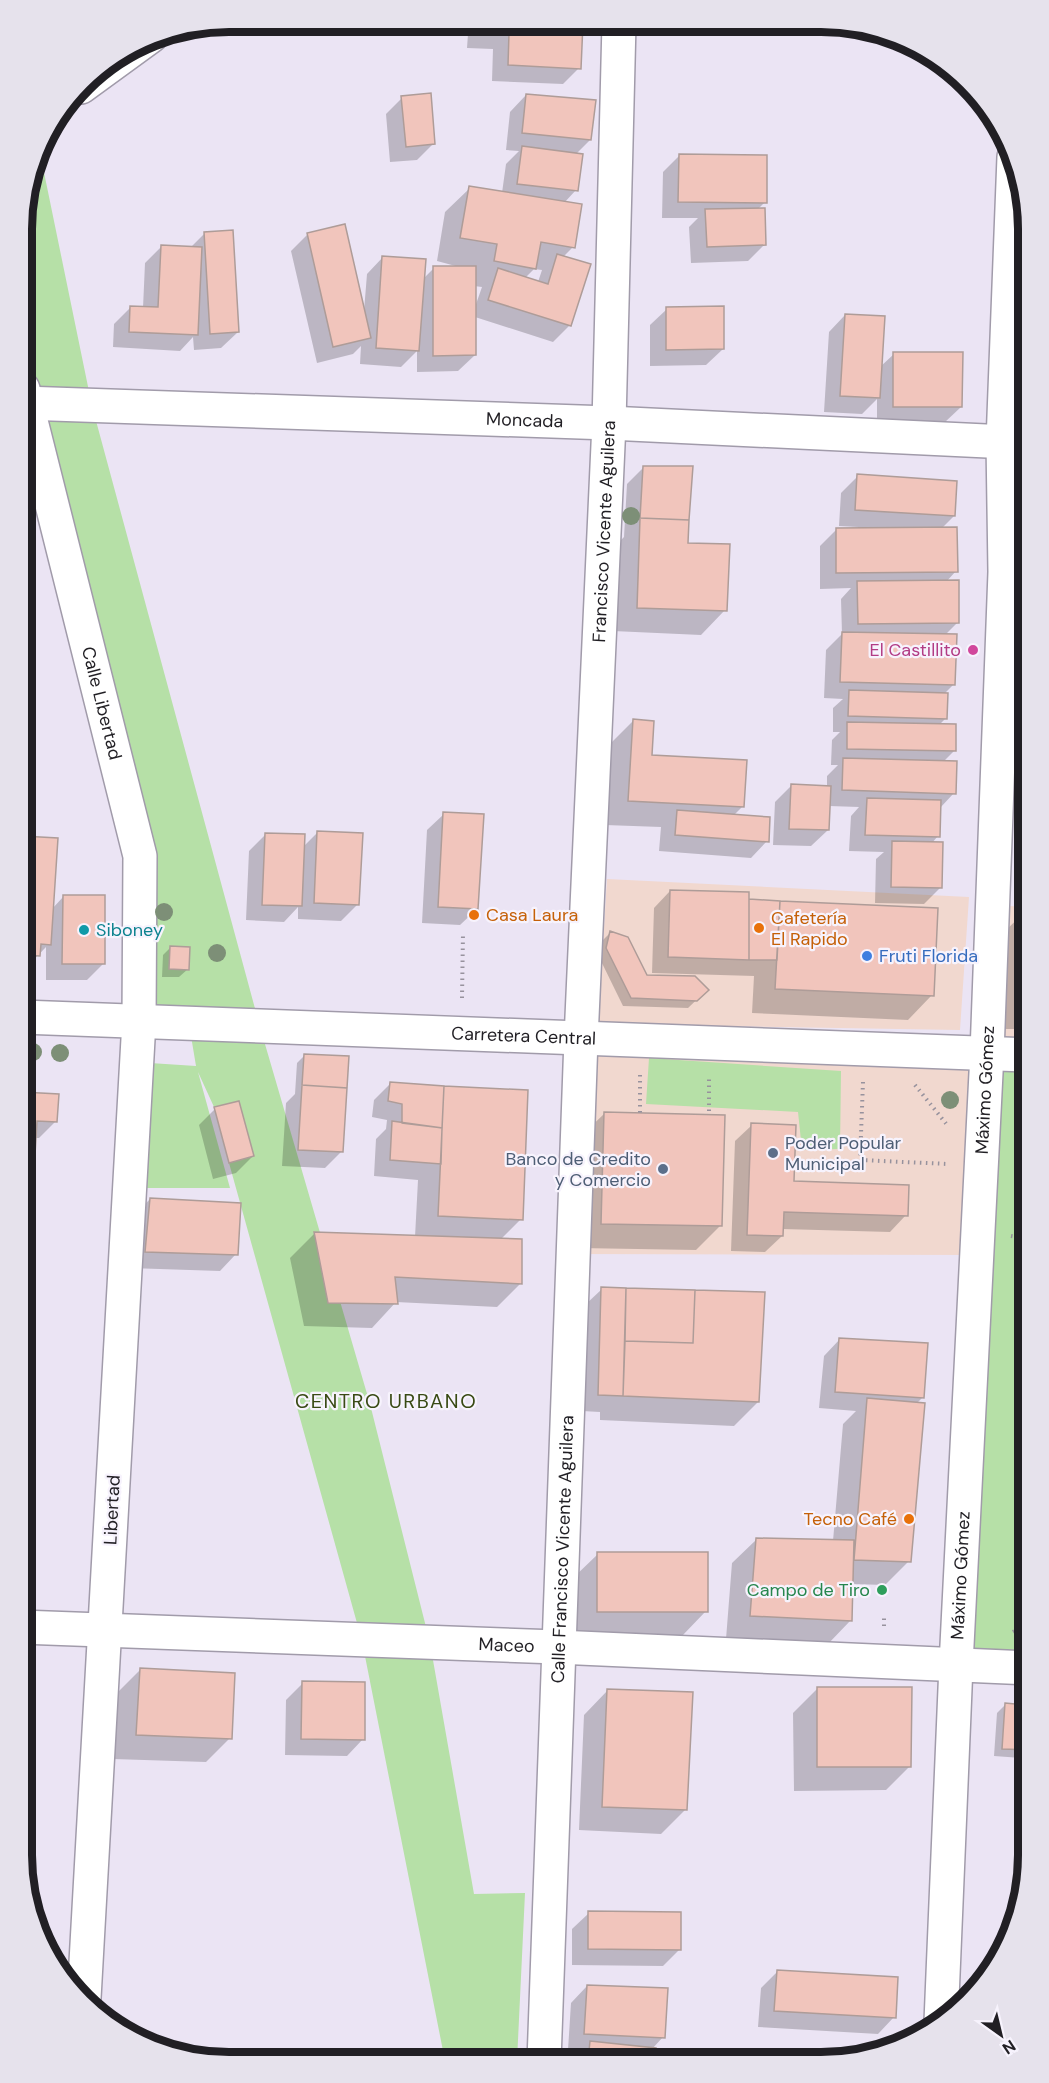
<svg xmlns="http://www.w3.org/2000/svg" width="1049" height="2083" viewBox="0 0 1049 2083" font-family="'DM Sans',sans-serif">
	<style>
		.commercial { fill: #f1d8cf }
		.green { fill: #b6e0a7 }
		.shadow { fill: #0003; fill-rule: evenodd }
		.building { fill: #f1c5bc; stroke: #ae9c98; stroke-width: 1.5 }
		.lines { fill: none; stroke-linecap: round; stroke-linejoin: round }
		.minor-casing { stroke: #a19baa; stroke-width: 36 }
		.tertiary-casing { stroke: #a19baa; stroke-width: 36 }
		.trunk-casing { stroke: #a19baa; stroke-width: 36 }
		.path { stroke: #97929d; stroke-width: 4; stroke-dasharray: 1.5 4.5; stroke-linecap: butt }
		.minor { stroke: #fff; stroke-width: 33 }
		.tertiary { stroke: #fff; stroke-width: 33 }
		.trunk { stroke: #fff; stroke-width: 33 }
		.tree { fill: #7d8f77 }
		.hotel-dot { fill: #d1479c; stroke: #f7f3fd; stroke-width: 2 }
		.food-dot { fill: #e8710a; stroke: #f7f3fd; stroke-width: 2 }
		.culture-dot { fill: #0f9aa8; stroke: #f7f3fd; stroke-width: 2 }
		.shop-dot { fill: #3f7fe0; stroke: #f7f3fd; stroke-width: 2 }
		.service-dot { fill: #5c6f8a; stroke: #f7f3fd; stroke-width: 2 }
		.leisure-dot { fill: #2e9e5b; stroke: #f7f3fd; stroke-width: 2 }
		.labels { text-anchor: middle; stroke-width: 4.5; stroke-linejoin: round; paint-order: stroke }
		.street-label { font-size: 18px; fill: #211f24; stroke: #f7f3fd }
		.hotel-label { font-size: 18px; fill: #b23c85; stroke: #f7f3fd; text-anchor: end }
		.food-label { font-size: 18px; fill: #c56008; stroke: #f7f3fd; text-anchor: start }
		.culture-label { font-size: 18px; fill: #0d838f; stroke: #f7f3fd; text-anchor: start }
		.shop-label { font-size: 18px; fill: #366cbe; stroke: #f7f3fd; text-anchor: start }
		.service-label { font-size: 18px; fill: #4e5e75; stroke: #f7f3fd; text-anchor: start }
		.leisure-label { font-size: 18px; fill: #27864d; stroke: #f7f3fd; text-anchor: end }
		.neighbourhood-label { font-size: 20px; letter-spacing: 1.5px; fill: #394a14; stroke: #f7f3fd }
		.rim { fill: none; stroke: #211f24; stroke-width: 8 }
	</style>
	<rect width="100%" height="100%" fill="#ebe4f4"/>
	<path class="commercial" d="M607 879 969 897 960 1030 598 1024Z
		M990 905 1028 907V1055L977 1255 572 1254 581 1039 986 1053Z"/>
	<path class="green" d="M39 148 92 406 260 1027 370 1404 430 1643 474 1894 525 1893 517 2061H445L362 1641 229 1163 254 1156 239 1101 214 1107 198 1072 230 1188H147L150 1063 196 1066 189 1024 139 1021 140 856 23 389V202Z
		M1009 327 1028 328V573L1005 572Z
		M987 1053 1028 1055V1668L956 1665Z
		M649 1058 841 1071 840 1149 802 1150 798 1112 646 1104Z"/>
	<path class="shadow" d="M480 23H582L579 68 563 84 492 81 493 49 467 48 468 34Z
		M526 95 590 140 575 155 576 190 564 203 573 247 563 257 570 325 553 342 475 317V355L458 371 417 372V351L401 367 360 364 361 346 353 354 317 363 291 251 308 234 364 311 367 274 383 257 423 279 434 268H463L437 261 445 212 470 188 502 193 506 164 519 151 506 150 510 112ZM534 269 542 270 538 282 525 278ZM474 286 482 287 475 307Z
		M402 98 434 143 417 160 390 162 386 114Z
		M679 156 765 202 757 210 764 245 748 261 691 263 689 227 698 218H662L663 172Z
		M205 233 238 332 221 348 194 350 193 337 180 351 113 347 114 324 131 307 143 308 145 263 161 247 190 248Z
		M667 309 723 349 706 365 650 366V325Z
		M845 315 880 367 894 354 961 407 944 423H877V399L862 414 824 412 829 332Z
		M1028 394V432H1026Z
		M644 467 725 610 701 635 613 631 617 544 624 537 627 484Z
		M858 476 954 516 941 529 956 571 946 582 958 622 944 636 953 685 944 694 945 719 939 725 954 751 943 762 954 793 940 808 938 836 931 844 940 888 924 904 875 903 876 859 884 852 849 851 851 816 859 807 829 806 828 830 811 846 773 845 775 802 792 785 827 787V776L838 765H831L832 740 840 732H833V708L843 699 824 698 826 650 842 634 841 599 851 588 820 589V546L836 530 858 529V527L839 526 841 493Z
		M1028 527V599L1001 597 1004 551Z
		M633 721 650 757 743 806 733 816 767 841 751 858 659 851 661 827 605 825 609 745Z
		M444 814 477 909 460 925 422 923 427 830Z
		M317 833 358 904 341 921 298 919V907L284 922 246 920 249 851 266 834 303 847Z
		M22 838 52 909 63 897 103 964 87 980H46V947L22 972Z
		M670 891 748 900 932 995 908 1020 752 1013 754 976 652 973 654 908Z
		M1028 909V1029H1002L1003 933Z
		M611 932 646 976 707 990 688 1008 623 1006 599 957 603 940Z
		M171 947 188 969 179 977H162L163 955Z
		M305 1055 341 1152 325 1168 282 1166 286 1103 295 1094 297 1063Z
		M390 1084 444 1088 521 1219 501 1239 521 1283 497 1307 396 1302 372 1328 304 1326 290 1258 314 1234 415 1237 418 1180 374 1176 376 1139 386 1129 387 1120 372 1117 374 1100Z
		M22 1093 57 1095 56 1121 39 1138H35L33 1171 22 1182Z
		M215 1109 253 1156 236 1173 213 1179 199 1125Z
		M605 1113 720 1226 696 1250 578 1248 580 1137Z
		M752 1125 793 1182 906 1215 890 1232 782 1229V1236L765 1252 731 1251 735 1141Z
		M150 1199 236 1254 220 1271 129 1268 134 1216Z
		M602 1289 695 1291 758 1402 734 1426 600 1420V1412L582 1411 585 1305Z
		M840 1339 923 1397 916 1404 909 1561 885 1585 852 1584 851 1620 827 1645 726 1639 732 1563 757 1539 833 1541 843 1424 856 1411 819 1408 824 1356Z
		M598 1554 706 1611 682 1636H573V1578Z
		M140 1670 230 1738 206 1762 113 1759 116 1694Z
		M303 1683 363 1739 347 1756 285 1755 286 1700Z
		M818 1688 910 1766 886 1790 794 1791 793 1713Z
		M608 1690 686 1809 661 1834 579 1830 584 1715Z
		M1005 1705 1028 1706V1774H1023L1025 1753 1020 1758 994 1756 997 1713Z
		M589 1913 679 1950 663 1966 572 1965V1929Z
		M777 1972 894 2017 878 2034 758 2027 761 1988Z
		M587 1986 663 2037 652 2049 653 2062 574 2061 583 2051 568 2050 571 2003Z"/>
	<path class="building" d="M484 23H583L581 69 508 65 509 33 483 32Z
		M431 93 435 144 406 147 401 96Z
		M526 94 596 100 591 140 522 133Z
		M522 146 583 154 578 191 517 184Z
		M679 154 767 155V203L678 202Z
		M469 186 582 204 575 248 541 242 536 269 494 261 497 244 460 238Z
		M765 208 766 245 707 247 705 209Z
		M345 224 371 338 333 347 307 233Z
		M233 230 239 332 210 334 204 232Z
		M161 245 202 247 198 335 129 332 130 306 158 307Z
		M557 254 591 264 571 326 488 300 498 268 548 284Z
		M382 256 426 259 419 351 376 348Z
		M433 266H476V355L433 356Z
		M724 306V349L666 350V307Z
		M845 314 885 316 880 398 840 396Z
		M893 352H963L962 407H893Z
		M643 466H693L689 520 640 518Z
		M857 474 957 481 955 516 855 510Z
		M640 518 689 520 688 543 730 544 727 611 637 608Z
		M957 527 958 572 836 573V528Z
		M959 580V623L858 624 857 581Z
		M842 632 957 634 955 685 840 682Z
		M849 690 948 693 947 719 848 716Z
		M633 719 654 721 652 755 747 760 744 807 628 801Z
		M847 722 956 724V751L847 749Z
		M843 758 957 761 956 794 842 790Z
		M791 784 831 786 829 830 789 829Z
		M867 798 941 800 940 837 865 835Z
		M677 810 770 817 769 842 675 835Z
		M443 812 484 814 478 909 438 907Z
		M317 831 363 833 359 905 314 903Z
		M265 833 305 834 302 906 262 905Z
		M22 836 58 838 51 945 41 944 40 956 22 955Z
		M892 841 943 842 942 888 891 887Z
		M670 890 749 892V960L668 957Z
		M63 895H105V964H62Z
		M749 899 780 901 777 960H749Z
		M780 901 938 908 934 996 775 989Z
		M1027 907H1028V1005H1025Z
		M610 931 628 937 647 975 695 976 709 990 697 1001 631 998 606 948Z
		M170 946 190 947 189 970 169 969Z
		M304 1054 349 1056 347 1088 302 1085Z
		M390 1082 444 1086 442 1128 402 1123V1104L388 1101Z
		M302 1085 347 1088 343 1152 298 1150Z
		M444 1086 528 1090 523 1220 438 1216Z
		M22 1092 59 1094 57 1122 37 1121 34 1172 22 1171Z
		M239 1101 254 1156 229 1163 214 1107Z
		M604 1112 725 1115 722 1226 601 1224Z
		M392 1121 442 1128 441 1164 390 1160Z
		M751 1123 796 1125 794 1181 909 1185 908 1216 784 1212 783 1236 747 1235Z
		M150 1198 241 1203 238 1255 145 1252Z
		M314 1232 522 1239V1284L395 1277 398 1304 328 1303Z
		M601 1287 626 1288 623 1396 598 1395Z
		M626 1288 695 1290 693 1343 625 1341Z
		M695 1290 765 1292 759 1402 623 1396 625 1341 693 1343Z
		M839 1338 928 1343 924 1398 835 1392Z
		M867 1398 925 1403 911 1562 854 1560Z
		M756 1538 854 1540 852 1621 750 1616Z
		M597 1552H708V1612H597Z
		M140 1668 235 1673 232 1739 136 1735Z
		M302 1681 365 1682V1740L301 1739Z
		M817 1687H912L911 1767H817Z
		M607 1689 693 1692 687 1810 602 1807Z
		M1005 1703 1028 1705V1750L1002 1749Z
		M588 1911 681 1912V1950L588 1949Z
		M777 1970 898 1977 896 2018 774 2011Z
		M587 1985 668 1988 665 2038 584 2034Z
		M590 2041 656 2048 654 2062 588 2061Z
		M794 2055 857 2056 820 2062H794Z"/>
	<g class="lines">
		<defs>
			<g id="minor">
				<path d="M81 87 151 36"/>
				<path id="s1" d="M23 389 140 856 139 1021 84 1998"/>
				<path id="s2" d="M23 403 609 423 1028 443"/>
				<path id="s3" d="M581 1039 609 423 619 23"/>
				<path id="s4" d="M21 1627 557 1647"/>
				<path id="s5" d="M941 2022 956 1665 987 1053 1005 572 1003 442 1014 157"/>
			</g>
			<g id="tertiary">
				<path d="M557 1647 1028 1668"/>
				<path id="s6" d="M544 2061 581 1039"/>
			</g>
			<g id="trunk">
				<path id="s7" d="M22 1017 1028 1055"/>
			</g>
		</defs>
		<use href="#minor" class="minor-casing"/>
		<use href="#tertiary" class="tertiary-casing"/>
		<use href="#trunk" class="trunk-casing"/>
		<path class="path" d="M462 998 463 933
			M640 1075V1113
			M863 1082 860 1160 948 1164
			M915 1085 948 1126
			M709 1111V1076
			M1011 1236 1028 1239
			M884 1626V1615
			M1013 1632 1028 1623"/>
		<use href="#minor" class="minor"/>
		<use href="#tertiary" class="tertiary"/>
		<use href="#trunk" class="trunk"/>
	</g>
	<g class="tree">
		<circle cx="631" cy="516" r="9"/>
		<circle cx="164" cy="912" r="9"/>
		<circle cx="217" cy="953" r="9"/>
		<circle cx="33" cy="1052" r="9"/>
		<circle cx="60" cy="1053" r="9"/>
		<circle cx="950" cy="1100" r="9"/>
	</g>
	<circle class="hotel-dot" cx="973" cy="650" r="6"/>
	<g class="food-dot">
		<circle cx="474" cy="915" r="6"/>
		<circle cx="759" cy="928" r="6"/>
		<circle cx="909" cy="1519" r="6"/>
	</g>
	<circle class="culture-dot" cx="84" cy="930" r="6"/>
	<circle class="shop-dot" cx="867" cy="956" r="6"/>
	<g class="service-dot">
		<circle cx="773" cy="1153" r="6"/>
		<circle cx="663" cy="1169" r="6"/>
	</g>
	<circle class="leisure-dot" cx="882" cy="1590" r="6"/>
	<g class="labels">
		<g class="street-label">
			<text dy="6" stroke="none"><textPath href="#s2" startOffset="502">Moncada</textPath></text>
			<text dy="6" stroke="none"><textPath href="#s3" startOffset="508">Francisco Vicente Aguilera</textPath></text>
			<text dy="6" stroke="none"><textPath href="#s1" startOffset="324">Calle Libertad</textPath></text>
			<text dy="6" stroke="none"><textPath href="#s7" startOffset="502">Carretera Central</textPath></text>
			<text dy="6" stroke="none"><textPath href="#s5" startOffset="933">Máximo Gómez</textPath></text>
			<text transform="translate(112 1510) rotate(-87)" y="6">Libertad</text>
			<text dy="6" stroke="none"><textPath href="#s6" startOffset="512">Calle Francisco Vicente Aguilera</textPath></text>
			<text dy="6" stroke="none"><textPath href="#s5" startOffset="447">Máximo Gómez</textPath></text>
			<text dy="6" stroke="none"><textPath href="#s4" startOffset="486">Maceo</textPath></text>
		</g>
		<g class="hotel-label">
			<text x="961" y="656">El Castillito</text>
		</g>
		<g class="food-label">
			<text x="486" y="921">Casa Laura</text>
			<text x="771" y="924">Cafetería<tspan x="771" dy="21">El Rapido</tspan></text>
			<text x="897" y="1525" text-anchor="end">Tecno Café</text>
		</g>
		<g class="culture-label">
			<text x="96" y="936">Siboney</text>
		</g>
		<g class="shop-label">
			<text x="879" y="962">Fruti Florida</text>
		</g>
		<g class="service-label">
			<text x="785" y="1149">Poder Popular<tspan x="785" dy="21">Municipal</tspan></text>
			<text x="651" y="1165" text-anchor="end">Banco de Credito<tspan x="651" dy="21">y Comercio</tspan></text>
		</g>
		<g class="leisure-label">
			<text x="870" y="1596">Campo de Tiro</text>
		</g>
		<g class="neighbourhood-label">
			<text x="386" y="1408">CENTRO URBANO</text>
		</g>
	</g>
	<path d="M0 0H1049V2083H0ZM229 32H821A197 197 0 0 1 1018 229V1855A197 197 0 0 1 821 2052H229A197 197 0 0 1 32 1855V229A197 197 0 0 1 229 32Z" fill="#e6e2ec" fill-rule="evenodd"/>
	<path class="rim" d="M229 32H821A197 197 0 0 1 1018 229V1855A197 197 0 0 1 821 2052H229A197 197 0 0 1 32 1855V229A197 197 0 0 1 229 32Z"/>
	<g transform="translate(1001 2035) rotate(146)" stroke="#f7f3fd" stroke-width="4.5" paint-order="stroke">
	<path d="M0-4.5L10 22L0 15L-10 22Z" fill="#211f24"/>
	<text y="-9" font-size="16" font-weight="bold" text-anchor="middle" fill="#211f24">N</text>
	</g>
</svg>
